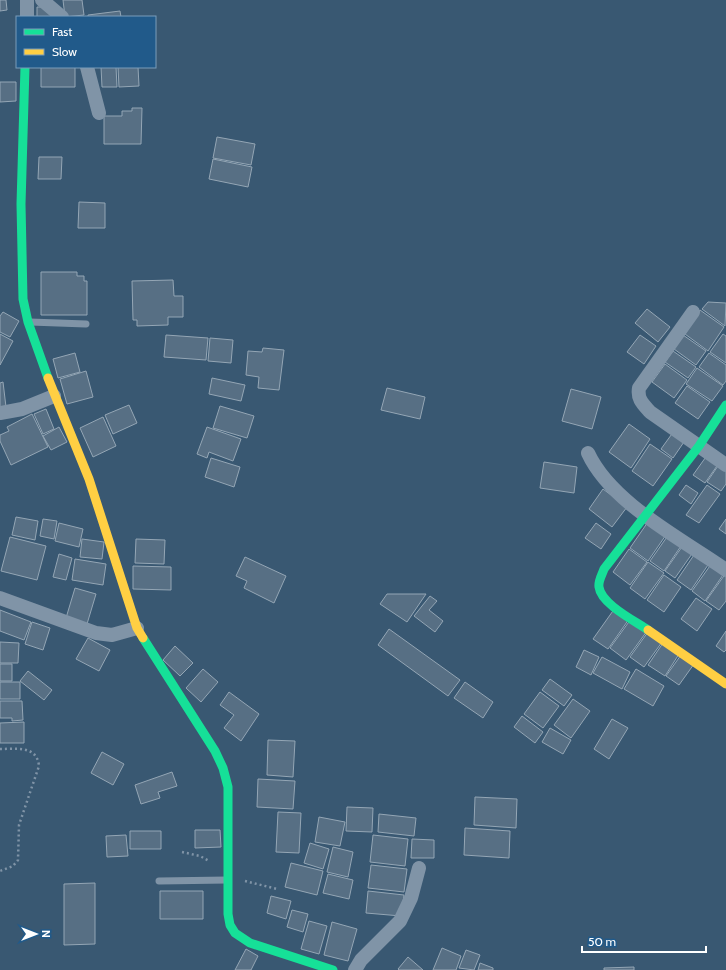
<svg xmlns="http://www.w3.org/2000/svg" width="726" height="970" viewBox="0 0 726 970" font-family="Cabin,sans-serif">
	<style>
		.building { fill: #576f84; stroke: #94a6b5 }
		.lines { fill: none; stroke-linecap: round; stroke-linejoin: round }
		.path { stroke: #8094a7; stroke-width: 2.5; stroke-dasharray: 2 3; stroke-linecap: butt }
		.lane { stroke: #8094a7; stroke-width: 7 }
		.street { stroke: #8094a7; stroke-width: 14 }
		.fast { stroke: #16e098; stroke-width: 9 }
		.slow { stroke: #ffcf43; stroke-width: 9 }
	</style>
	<rect width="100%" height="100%" fill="#395872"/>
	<path class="building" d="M0 0H6L7 10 0 11Z
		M63 0H82L84 15 65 17Z
		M37 7H51L58 17H37Z
		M120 11 121 17H88V15Z
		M41 67H75V87H41Z
		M101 67H116L117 87H102Z
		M118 67H138L139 86 119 87Z
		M0 82H16V101L0 102Z
		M132 108H142L141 144H104V116H122V111H132Z
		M217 137 255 144 251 165 213 158Z
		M39 157H62L61 179H38Z
		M213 159 252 167 248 187 209 179Z
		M79 202 105 203V228H78Z
		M41 272H77V276H84V281H87V315H41Z
		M173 280 174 296H183V317H168V325L137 326V320H133L132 281Z
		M708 302 726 303 725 326 702 309Z
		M647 309 670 327 658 342 635 323Z
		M700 310 724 327 708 351 685 334Z
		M3 312 19 321 10 337 0 332V316Z
		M0 334 13 341 0 365Z
		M723 334 726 336V363L710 352Z
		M166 335 208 338 206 360 164 357Z
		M640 335 656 346 644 364 627 352Z
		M683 335 706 351 696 365 674 349Z
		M210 338 233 340 231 363 208 361Z
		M263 348 284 350 279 390 258 388 259 377 246 375 248 351 262 352Z
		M673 351 696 367 688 378 665 362Z
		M75 353 80 372 58 378 53 359Z
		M709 353 726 365V381L723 385 699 367Z
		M665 364 687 380 674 398 652 382Z
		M697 368 723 386 712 401 686 384Z
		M86 371 93 397 67 404 60 379Z
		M212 378 245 385 241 401 209 394Z
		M3 382 6 407 0 408V383Z
		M687 386 710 402 698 419 675 403Z
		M387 388 425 397 420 419 381 410Z
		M571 389 601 397 592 429 562 421Z
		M129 405 137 423 113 434 105 415Z
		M220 406 254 416 247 438 213 428Z
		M46 409 54 429 43 434 34 414Z
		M32 414 48 447 11 465 0 441V435L9 431 7 427Z
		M103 417 116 446 93 457 80 428Z
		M629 424 650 439 631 468 609 452Z
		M59 427 67 442 51 450 43 436Z
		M207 427 241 439 233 461 209 452 207 458 197 454Z
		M674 431 686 439 673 458 661 449Z
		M650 444 672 459 653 486 632 471Z
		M708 454 719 463 705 483 693 475Z
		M211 458 240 467 234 487 205 477Z
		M544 462 577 467 574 493 540 488Z
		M720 463 726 467V484L721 491 707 482Z
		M686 485 698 493 691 504 679 495Z
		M707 485 720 494 699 523 686 515Z
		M603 489 627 507 612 527 589 509Z
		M16 517 38 521 35 540 12 535Z
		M43 519 57 521 54 539 40 536Z
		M650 519 668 532 648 561 630 548Z
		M726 519V534L719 529Z
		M59 523 83 529 79 547 55 541Z
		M596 523 611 534 601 549 585 538Z
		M669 534 683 543 664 571 650 561Z
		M10 537 46 546 37 580 1 571Z
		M82 539 104 542 102 559 80 557Z
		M136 539 165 540 164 564 135 563Z
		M684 544 694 551 675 578 665 571Z
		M629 549 647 562 630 585 613 572Z
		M696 552 710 562 691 590 677 580Z
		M59 554 72 558 66 580 53 577Z
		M245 557 286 576 274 603 244 588 247 581 236 576Z
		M75 559 106 564 103 585 72 580Z
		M648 562 664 573 645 599 630 588Z
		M712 563 725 572 705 601 692 591Z
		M133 566 171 567V590L133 589Z
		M726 573V601L719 610 706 601Z
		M664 575 681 587 664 612 647 600Z
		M75 588 96 594 87 624 66 618Z
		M387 594H426L407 622 380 604Z
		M430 596 437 601 429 610 443 621 435 632 414 616Z
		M696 598 712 609 697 631 681 619Z
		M615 608 629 619 608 649 593 639Z
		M0 610 31 622 24 640 0 631Z
		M631 619 647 631 626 660 610 648Z
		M32 622 50 628 43 650 25 644Z
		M389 629 460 680 448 696 378 645Z
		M726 631V650L724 652 716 646Z
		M648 632 662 642 644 667 630 657Z
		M88 638 110 650 99 671 76 659Z
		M0 642 19 643 18 663H0Z
		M663 643 679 654 665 676 648 665Z
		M175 646 193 663 180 676 163 660Z
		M584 650 599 657 591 675 576 667Z
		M681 655 694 664 679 685 666 676Z
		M602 657 630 672 622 689 593 673Z
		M0 664H12V681H0Z
		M203 669 218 682 201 702 186 688Z
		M636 669 664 686 653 706 624 689Z
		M28 671 52 690 44 700 20 681Z
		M550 679 572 695 564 706 542 690Z
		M0 682H20V699H0Z
		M465 682 493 702 483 718 454 698Z
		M229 692 259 714 241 741 224 728 234 715 220 705Z
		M540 692 559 706 543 728 524 714Z
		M573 699 590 711 571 738 554 725Z
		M0 701H22L23 720 12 721V718H0Z
		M522 716 543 732 535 743 514 727Z
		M612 719 628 728 609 759 594 749Z
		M24 722V743H0V723Z
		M550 728 571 740 563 754 542 742Z
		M268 740 295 741 293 777 267 775Z
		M102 752 124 764 113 785 91 773Z
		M172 772 177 786 158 792 160 798 141 804 135 785Z
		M258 779 295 781 293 809 257 807Z
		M475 797 517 799 516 828 474 825Z
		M347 807 373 808 372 832 346 831Z
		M278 812 301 813 299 853 276 852Z
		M379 814 416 818 414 836 378 832Z
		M319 817 345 822 340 846 315 842Z
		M465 828 510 831 509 858 464 855Z
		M195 830H220L221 847 195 848Z
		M130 831H161V849H130Z
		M126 835 128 856 107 857 106 836Z
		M373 835 408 839 405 866 370 862Z
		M412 839 434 840V858H411Z
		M310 843 329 849 323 869 304 863Z
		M333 847 353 852 348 877 327 872Z
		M291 863 323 871 317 895 285 887Z
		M371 865 407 869 404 892 368 888Z
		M328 874 353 880 349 899 323 893Z
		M95 883V944L64 945V884Z
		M160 891H203V919H160Z
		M368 891 404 895 401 916 366 913Z
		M271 896 291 901 286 919 267 913Z
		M292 910 308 914 303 932 287 927Z
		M309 921 327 926 319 954 301 949Z
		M332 922 357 929 348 961 324 955Z
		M442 948 461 956 456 970H433Z
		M246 949 258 956 251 970H235Z
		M466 950 480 955 474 970 459 968Z
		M408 957 423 970H399L398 969Z
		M480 963 493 968V970H478Z
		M634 967V970H604V968Z"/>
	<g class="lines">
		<path class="path" d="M0 749C16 749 37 745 39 766L19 825 18 860 13 866 0 871
			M182 852 200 856 209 861
			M245 881 277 889"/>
		<path class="lane" d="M30 322 86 324
			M159 881 227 880"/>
		<path class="street" d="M42 0 62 17
			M27 17V0
			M87 67 99 113
			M693 312 639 388C637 399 643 404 650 412L726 465
			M0 413 22 409 54 396
			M588 453C611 503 682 539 726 570
			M0 598 96 633 112 635 137 628
			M355 970 361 960 400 921 411 898 419 868"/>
		<path class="fast" d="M25 67 21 204 23 299 28 322 48 378
			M648 630C635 621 601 604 599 587 598 581 602 575 604 569L699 446 726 405
			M143 638 215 751 223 768 228 787V914L230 925 235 933 250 943 333 970"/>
		<path class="slow" d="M48 378 89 479 137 628 143 638
			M648 630 726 684"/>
	</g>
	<rect x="16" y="16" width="140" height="52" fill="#215a8a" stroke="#7a9cb9"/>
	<rect x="24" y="29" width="20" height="6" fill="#16e098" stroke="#7a9cb9"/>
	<text x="52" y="36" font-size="12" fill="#ffffff">Fast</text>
	<rect x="24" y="49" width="20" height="6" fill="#ffcf43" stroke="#7a9cb9"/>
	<text x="52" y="56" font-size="12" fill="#ffffff">Slow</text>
	<g transform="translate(36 934) rotate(90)" stroke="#215a8a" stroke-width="3" paint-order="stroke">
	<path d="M0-3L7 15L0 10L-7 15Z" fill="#ffffff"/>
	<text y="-6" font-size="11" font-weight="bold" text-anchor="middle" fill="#ffffff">N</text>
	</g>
	<path d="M582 946v6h124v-6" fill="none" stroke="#ffffff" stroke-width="2"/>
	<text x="588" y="946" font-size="12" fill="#ffffff" stroke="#215a8a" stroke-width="3" paint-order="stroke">50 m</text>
</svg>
